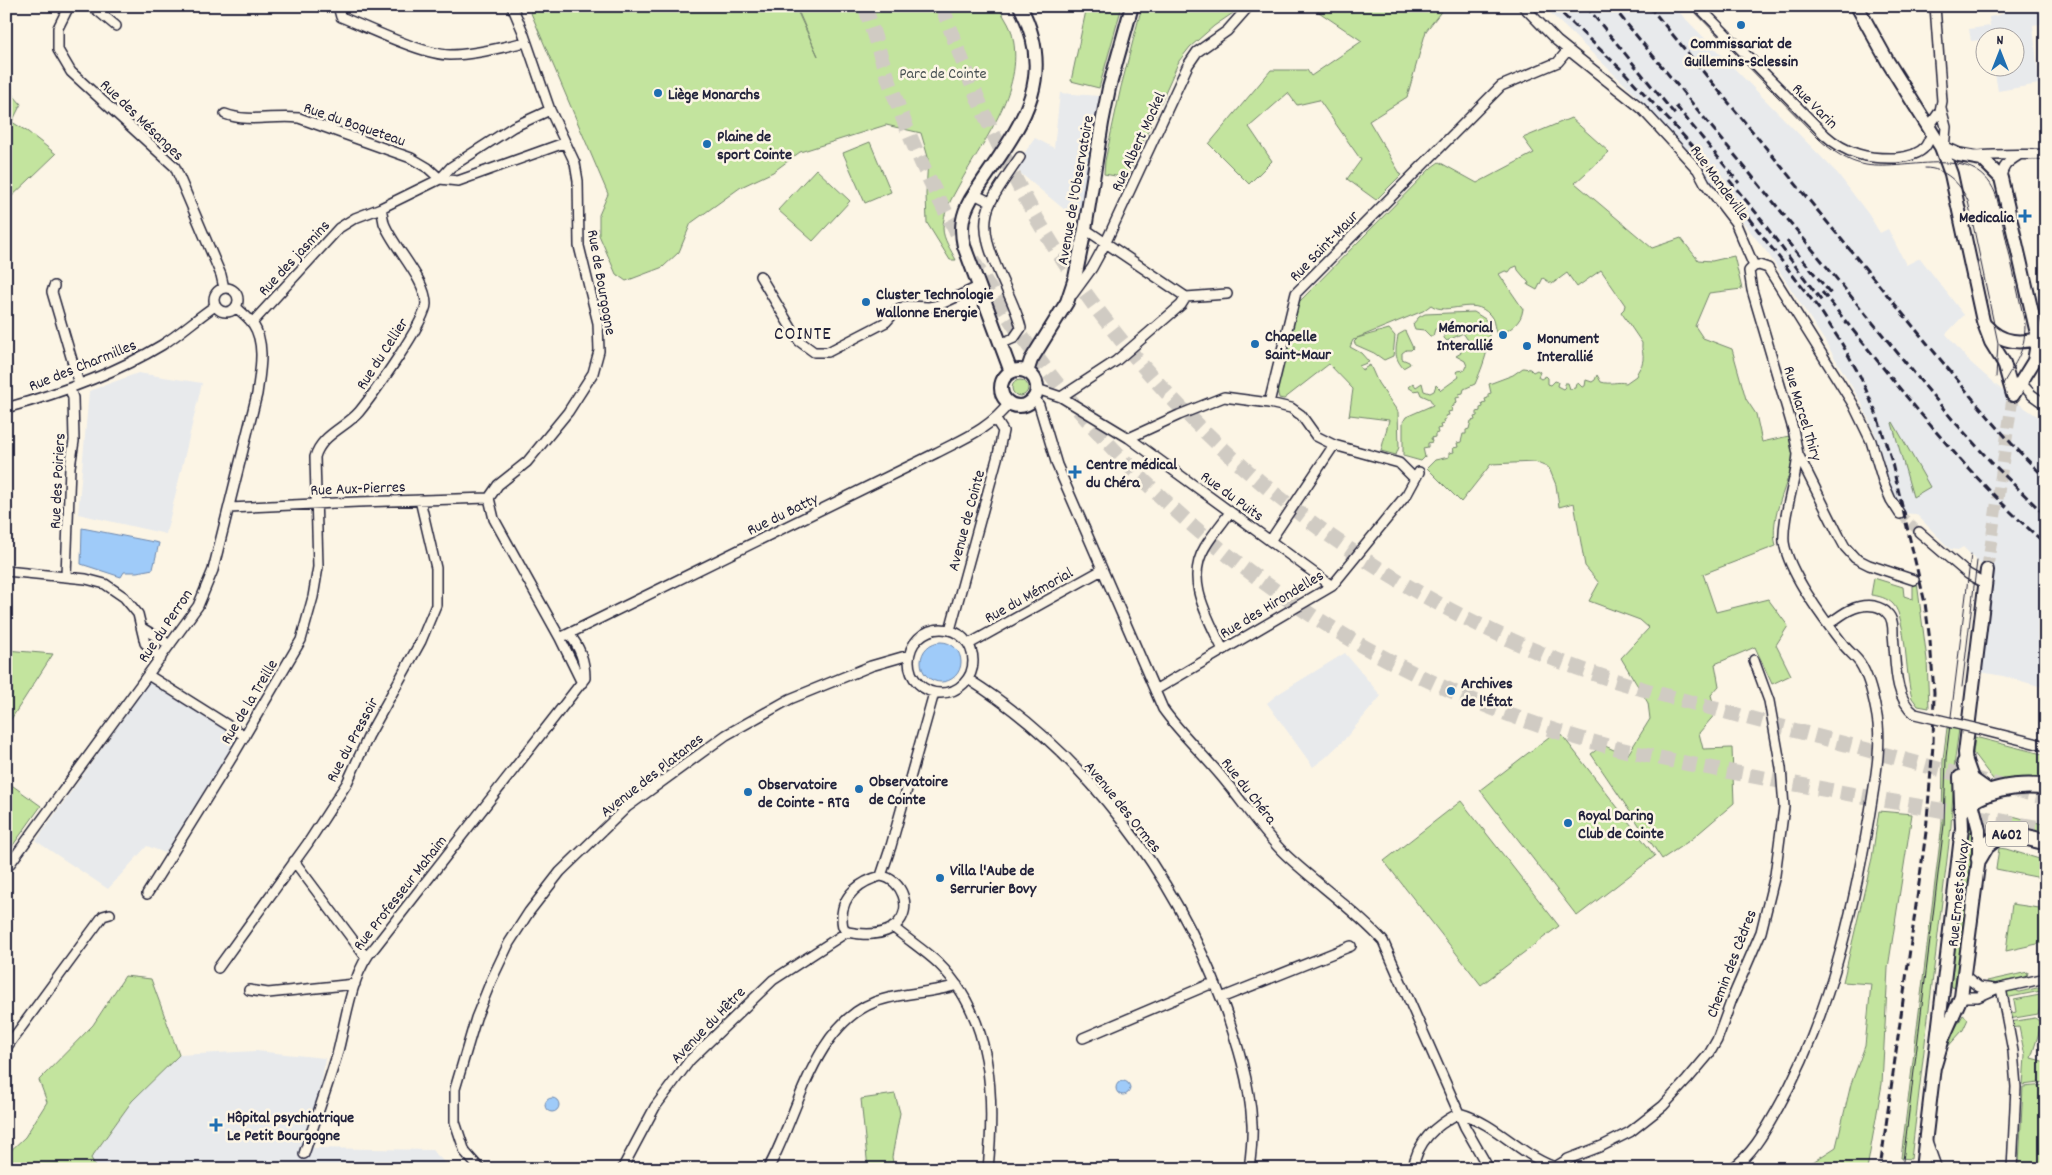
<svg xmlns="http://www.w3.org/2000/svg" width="2052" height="1175" viewBox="0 0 2052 1175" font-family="Dekko,sans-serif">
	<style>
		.built { fill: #e8eaec }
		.green { fill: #c3e49e; stroke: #72836c }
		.water { fill: #9fcbf9; stroke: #6d87ad }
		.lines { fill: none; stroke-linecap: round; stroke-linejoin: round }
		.street-tunnel { stroke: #d0cbc3; stroke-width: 9; stroke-dasharray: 9 4.5; stroke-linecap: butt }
		.secondary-tunnel { stroke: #d0cbc3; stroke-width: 12; stroke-dasharray: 12 6; stroke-linecap: butt }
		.highway-tunnel { stroke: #d0cbc3; stroke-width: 15; stroke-dasharray: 15 8; stroke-linecap: butt }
		.street-casing { stroke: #22223b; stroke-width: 12 }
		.secondary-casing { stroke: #22223b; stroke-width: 16 }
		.highway-casing { stroke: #22223b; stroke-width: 19 }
		.street { stroke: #fcf5e5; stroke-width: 9 }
		.secondary { stroke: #fcf5e5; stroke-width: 12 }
		.highway { stroke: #fcf5e5; stroke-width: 15 }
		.tram { stroke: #22223b; stroke-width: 1 }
		.rail { stroke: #22223b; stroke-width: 3; stroke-dasharray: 8 4; stroke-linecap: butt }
		.street-bridge-casing { stroke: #22223b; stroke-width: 12; stroke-linecap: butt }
		.street-bridge { stroke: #fcf5e5; stroke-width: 9 }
		.poi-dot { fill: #1f6fb2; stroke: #fcf5e5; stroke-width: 2 }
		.labels { text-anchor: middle; stroke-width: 5; stroke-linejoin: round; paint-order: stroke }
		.shield { fill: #fcf5e5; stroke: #63616e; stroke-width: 1 }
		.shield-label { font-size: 15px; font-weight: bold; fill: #22223b }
		.poi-label { font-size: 16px; font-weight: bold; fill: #22223b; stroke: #fcf5e5; text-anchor: start }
		.park-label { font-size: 16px; fill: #4a5254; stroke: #fcf5e5 }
		.street-label { font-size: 16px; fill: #22223b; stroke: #fcf5e5 }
		.quarter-label { font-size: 19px; letter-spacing: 1px; fill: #22223b; stroke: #fcf5e5 }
	</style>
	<rect width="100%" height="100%" fill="#fcf5e5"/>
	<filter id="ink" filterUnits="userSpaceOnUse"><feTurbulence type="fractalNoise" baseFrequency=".02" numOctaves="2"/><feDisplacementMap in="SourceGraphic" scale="10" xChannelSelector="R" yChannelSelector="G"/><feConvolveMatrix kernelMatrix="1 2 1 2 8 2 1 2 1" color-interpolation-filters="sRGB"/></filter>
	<g filter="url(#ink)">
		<path class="built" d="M1543 6H1673L1838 174 1869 215 1880 233 1888 229 1906 265 1920 258 1964 315 1946 334 1970 362 2012 399 2046 422V688L2003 676 1980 672 1994 577 1963 547 1958 550 1950 549 1916 514 1899 513 1876 436 1861 402 1826 343 1769 255 1677 139 1642 101Z
			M2002 6H2046V23L2033 25 2039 84 1998 91 1994 68H2014V38H1984V50L1982 40 1971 41 1969 29 1990 26 1989 17 2003 14Z
			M1060 93 1099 96 1080 212 1065 210 1014 168 1035 138 1054 148Z
			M138 373 202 383 166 534 78 514 89 391Z
			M1345 653 1381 696 1344 740 1325 758 1313 767 1267 703 1278 694Z
			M150 681 239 735 165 853 147 846 108 889 36 841Z
			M256 1051 325 1058 313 1148 432 1150 451 1169H97L91 1159 132 1101 179 1055Z"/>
		<path class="green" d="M528 6H795L818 56 796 6H998C1002 14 1008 22 1011 30 1028 87 984 138 959 185 952 198 943 212 943 228 943 239 951 250 956 260H950L927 223 926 194 928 157 921 133 886 125 800 152 773 172 741 187 691 223 679 252 663 267 626 281 616 274 599 235V215L608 194Z
			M1087 6H1122L1099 88 1071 81Z
			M1142 6H1236V11L1214 26 1190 47 1179 61 1127 178 1104 174 1105 161 1121 87Z
			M1310 6H1442L1443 9 1426 31 1407 97 1369 121 1401 175 1376 200 1347 179 1361 160 1319 100 1297 105 1288 93 1249 127 1272 161 1249 184 1209 144 1271 70H1307L1311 76 1362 41Z
			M6 87 21 104 12 122 28 132 56 154 6 202Z
			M1571 118 1609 152 1575 183 1652 248 1681 238 1698 260 1712 261 1734 256 1742 289 1709 293 1695 326 1703 338 1732 349 1746 399 1756 414 1762 442 1789 436C1790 442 1793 449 1793 455 1790 485 1768 515 1776 546L1703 574 1716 612 1768 599 1788 626 1776 645 1791 675 1772 684 1755 647 1715 664 1719 686 1711 695 1716 713 1699 733 1703 749 1732 748 1734 803 1692 839 1662 859 1591 754 1603 745 1627 756 1650 719 1648 703 1621 658 1649 628 1640 620 1589 601 1599 583 1585 566 1574 503 1559 507 1556 485 1549 468 1535 462 1491 464 1461 502 1427 468 1435 460 1449 457V453L1454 452 1453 448 1458 447 1457 443 1461 442 1463 434H1466V430L1469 429 1471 421 1475 420 1474 417 1477 416V412L1480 411V408L1483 407 1482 403 1486 402 1485 399 1488 398V394L1491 393 1489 384 1513 375 1523 368 1530 369 1533 372 1537 370 1540 372 1538 377 1541 379 1546 376 1548 378V384L1551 385 1555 381 1558 382 1557 386 1563 389 1565 387V383H1568L1570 389 1575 388 1576 383H1578L1582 387 1585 386 1586 380 1592 382 1595 380 1597 375 1601 382C1611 385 1616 381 1626 383L1636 376C1638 369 1642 367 1643 360 1644 353 1641 350 1642 343L1621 312 1624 309 1625 305 1601 270 1577 287 1567 273 1552 284 1543 278 1537 290 1528 285 1529 283 1518 270 1517 266 1512 268 1509 272 1505 271 1499 274 1523 309C1521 324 1511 328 1498 337 1494 330 1495 321 1490 315 1473 295 1447 317 1431 305L1423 311 1357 338 1389 329 1395 336 1393 356 1384 360 1374 353 1356 345 1354 342 1357 339 1353 340 1350 347 1361 353 1369 362 1359 366 1362 370 1370 365 1378 383 1398 412 1399 447 1396 455 1381 451 1389 420 1350 415 1349 417 1353 389 1329 364 1284 399 1279 398 1277 390 1297 304 1432 167 1439 162 1477 183 1534 153 1523 138Z
			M870 142 891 192 865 203 843 153Z
			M816 169 850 201 813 241 778 210Z
			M1474 312 1485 319C1496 335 1482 368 1475 384L1464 389 1463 393 1459 394 1460 397 1456 398 1457 402 1454 403V406L1451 407 1452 411 1448 412 1449 415 1445 416 1446 419 1443 420 1444 424 1440 425 1441 428 1437 429 1438 433 1435 434V437L1431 438 1432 442 1428 443V447L1423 448 1425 457 1421 461 1403 456V422L1406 417 1433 405 1430 399 1421 395 1419 390 1414 391 1408 387 1413 383 1416 387 1422 383 1424 391 1430 393 1434 391 1436 385 1441 390 1459 377 1456 372 1457 371 1465 370 1467 366 1465 361 1456 356 1461 353 1460 350 1470 343 1463 333 1447 341 1444 338V331L1442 328 1435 329 1433 336H1430L1424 330 1415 329 1413 324 1419 317 1425 314Z
			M1405 331 1413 348 1411 350H1406L1402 353V359L1409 362 1410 364 1403 368C1393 356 1396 350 1398 335Z
			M1012 388a8 8 0 1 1 16 0a8 8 0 1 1-16 0Z
			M1893 422 1930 487 1913 497 1892 423Z
			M1874 578 1903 587 1904 596 1913 599V583L1917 582 1927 660 1929 708 1918 706 1912 698C1905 675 1907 619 1893 604 1887 598 1879 596 1871 595Z
			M6 650 53 654 6 727Z
			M1947 728 1959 729 1955 758 1951 826 1911 1159 1901 1158 1942 825 1943 760Z
			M1558 730 1655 856 1577 916 1480 790Z
			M1975 737 2046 755V779L1996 783 1973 753Z
			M6 781 41 806 6 855Z
			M1461 801 1559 926 1481 985 1384 861Z
			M1879 811 1912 814 1888 968 1882 1084 1867 1169H1802L1836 1147 1851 1084 1865 1046 1871 984 1843 982 1872 858Z
			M1969 813 1977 835 1956 988 1952 987 1950 983 1968 842 1966 816Z
			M2009 815 2046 825V840L2008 829Z
			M1999 848 2006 849 2046 861V879L1996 869Z
			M2012 904 2046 909V942L2006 951Z
			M2028 972 2027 977 1988 985 1987 981Z
			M125 976 151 979 179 1055 132 1101 91 1158 97 1169H6V1155L25 1137 47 1102 39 1080 93 1025Z
			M2046 986V990L2005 998 2003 991 2014 989 2019 992Z
			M2045 994 2038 1014 2009 1019 2008 1014 2016 1012 2014 1000Z
			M1963 1015 1968 1019 1963 1030 1944 1051 1945 1046Z
			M2035 1018 2042 1023 2031 1058 2046 1062V1082L2023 1085 2025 1056 2019 1027 2010 1028V1022Z
			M2046 1085V1169H2035L2019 1164 2023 1087Z
			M895 1094 900 1113 892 1157 894 1169H868L861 1099Z"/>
		<path class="water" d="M82 528 159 543 153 569 137 572H124L121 577 81 564Z
			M921 662a20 20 0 1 1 40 0a20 20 0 1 1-40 0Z
			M1116 1088a7 7 0 1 1 14 0a7 7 0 1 1-14 0Z
			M545 1105a7 7 0 1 1 14 0a7 7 0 1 1-14 0Z"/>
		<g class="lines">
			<path class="street-tunnel" d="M1900 514 1919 532"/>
			<path class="secondary-tunnel" d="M1987 570 2013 395"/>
			<path class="highway-tunnel" d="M865 6C885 73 908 139 940 201 1070 455 1288 645 1559 732 1621 752 1684 763 1748 775 1847 794 1947 811 2046 829
				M942 6C968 79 998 151 1037 219 1153 415 1330 563 1538 652 1576 669 1616 681 1656 693L2046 798"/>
			<defs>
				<path id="street" d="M69 6 58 28V50L71 72 175 167 221 275 224 288
					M92 6 116 26
					M338 6 341 17C369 28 423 55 450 55 475 55 502 47 526 42
					M512 6 523 32 550 110 575 163 578 181 579 246 598 323 599 351 593 373 568 412 527 462 498 485 489 498 494 519 560 638 582 683
					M1523 6 1557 41 1641 108 1698 170 1705 183 1735 222 1754 266
					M1698 6 1825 135C1846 154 1868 159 1896 158 1907 157 1918 155 1925 147 1928 143 1930 138 1932 133
					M1941 108 1946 127 1944 149
					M225 114C248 123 275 115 299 118L411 158 428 168 440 179
					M1928 128 1940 111 1942 101 1935 6
					M1976 156C2000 154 2022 155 2046 154
					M2001 178C2003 165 2008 162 2019 155
					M440 179 458 181 564 143
					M974 194 990 202
					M1085 229 1186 297
					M1754 266 1749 271 1752 290 1793 429 1798 454 1839 536 1845 547 1855 558 1869 565 1914 580
					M1754 266 1759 265 1768 268 1853 404 1871 441 1884 484 1891 500 1900 514
					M760 276 799 341 814 352H828L886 322 896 311 907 306 929 307 939 305 978 287
					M54 286 52 292 79 384
					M214 300a12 12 0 1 1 24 0a12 12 0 1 1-24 0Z
					M1073 294 1092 268 1105 244 1188 65 1197 52 1227 31 1249 6
					M1186 297 1227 294
					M252 323 339 228 355 218 381 208 440 179 451 167 513 127 550 110
					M1000 344 1014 338 1021 328C1013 290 971 240 991 202 999 186 1010 172 1020 157
					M2021 383 2032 395 2046 405
					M1037 389 1061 397 1129 438 1332 586
					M1061 397 1116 361 1181 305 1186 297
					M1034 398 1039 405 1057 465 1163 709C1180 733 1202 753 1221 776 1243 802 1261 831 1286 855 1318 885 1354 909 1383 941L1465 1127 1489 1169
					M1269 403 1296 293 1501 86 1558 62 1568 50
					M6 408C61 393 114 374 162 345 181 333 197 318 215 306
					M1129 438 1179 415 1224 397 1269 403 1291 408 1301 415 1316 436 1334 445 1399 463 1415 479
					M229 508 358 502 489 498
					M1919 532 1968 574 1986 584
					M1270 541 1334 445
					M6 571 86 579 105 584 124 597 138 614 145 643 161 658
					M66 576 70 467 74 441 73 398 70 389
					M1829 624C1842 614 1856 603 1874 606 1878 607 1884 609 1887 613 1893 618 1893 627 1893 634 1896 659 1893 698 1915 714
					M142 628 170 645
					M909 661a32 32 0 1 1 64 0a32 32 0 1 1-64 0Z
					M950 630 998 455 1003 431 996 420
					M564 636 936 453C963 439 991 428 1009 403
					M969 644 1102 570
					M1223 650C1209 619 1184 581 1205 547 1212 535 1222 524 1230 512
					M148 675 245 736
					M968 679C1086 753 1174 874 1223 1003 1237 1042 1250 1082 1252 1124 1253 1139 1251 1154 1249 1169
					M1155 690 1332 586 1407 494 1419 472
					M1978 729 2046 746
					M294 861 365 956
					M6 869 198 606 213 570 257 394C260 371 266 344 253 324 249 318 241 312 236 307
					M881 876C902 879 914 909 896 925 883 937 863 935 847 932 842 928 842 923 842 917 842 895 861 881 881 876Z
					M881 876 891 846 934 693
					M147 894 234 754 301 640 313 597 318 567 315 457C321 435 345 428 359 412 372 396 426 321 426 304 426 279 393 247 384 223 383 218 382 212 381 208
					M893 927C908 940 924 950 938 963 993 1017 995 1097 988 1169
					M218 968 308 843 347 783 369 735 421 641 436 605V568L420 500
					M1965 976 1979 987 1995 989
					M2001 988 2013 1051 2016 1087 2012 1169
					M249 990 268 993 355 984
					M1961 997H1978L1996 989 2046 978
					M1221 998 1351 946
					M1083 1038 1208 985H1216
					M6 1048 103 916 110 914
					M1459 1113C1499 1124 1523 1159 1561 1169
					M1927 1141 1937 1169
					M304 1154C315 1121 327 1088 337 1055 346 1022 351 971 375 947L585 678C585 661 580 647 569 634
					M1555 1167 1568 1159 1602 1146 1630 1132 1663 1106 1687 1080 1709 1054 1717 1040 1732 999 1761 932 1775 875 1784 807 1781 768 1769 701 1754 660
					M480 1169 465 1152 455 1122V1089L476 1018 491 981 509 943 529 912 560 872 627 807 726 735 790 699 871 666 909 655
					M622 1169 655 1107 690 1060 773 980 847 932
					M768 1169C797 1118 813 1025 875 1002 901 992 930 994 957 985
					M1413 1169C1417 1141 1435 1126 1459 1113
					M1731 1169C1753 1154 1765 1131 1778 1108 1829 1017 1853 914 1870 812 1875 780 1883 743 1876 711 1873 695 1869 677 1860 663 1855 656 1847 650 1842 643 1824 620 1788 571 1784 542 1782 517 1796 481 1798 454"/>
				<path id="secondary" d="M1857 6 1888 62 1941 147 1951 174 1983 321 1991 342 2004 363 2013 395
					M1941 147 1959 155 1982 159 2001 178 2038 338 2034 361 2013 395
					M1985 325C2002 344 2022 345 2044 336
					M1001 388a18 18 0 1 1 36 0a18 18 0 1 1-36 0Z
					M1011 372 964 246C960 228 962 215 971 199 1012 135 1062 86 1020 6
					M1027 372 1031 360 1067 302 1075 278 1085 229 1102 123 1109 88 1132 6
					M1935 1065 1943 1038 1961 997 1979 858V830L1968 787 1965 753 1987 570
					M1922 1169 1962 828 1960 777"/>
				<path id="highway" d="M1965 763 1971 780 1988 792
					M1962 810C1981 788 2017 784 2046 787
					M1979 858 1986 846 2001 834 2017 835 2046 842"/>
			</defs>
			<use href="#street" class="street-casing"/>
			<use href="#secondary" class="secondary-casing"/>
			<use href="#highway" class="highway-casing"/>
			<use href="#street" class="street"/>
			<use href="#secondary" class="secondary"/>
			<use href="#highway" class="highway"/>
			<path class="tram" d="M1689 6 1819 139C1832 151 1848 162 1866 165 1909 172 1979 141 1997 198L2025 324C2025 354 2016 360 2003 384
				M1925 168C1945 168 1960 183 1968 201L1998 343 1996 377
				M1962 687 1977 561
				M1902 1169 1944 825 1946 757 1971 554"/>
			<path class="rail" d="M1554 6 1625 73 1692 145 1822 313 1842 344 1860 376 1876 413 1890 455 1925 603 1930 641 1934 692 1933 745 1926 832 1880 1169
				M1586 6 1677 117
				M1612 6 1952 419 1991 462 2046 516
				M1649 6 1973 399 2011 443 2046 479
				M1676 106 1739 183
				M1729 180 1763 221
				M1759 217 1823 303
				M1787 241 1832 295
				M1822 292C1893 379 1961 471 2046 544"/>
			<defs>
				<path id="street-bridge" d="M1915 714 1978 729"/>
			</defs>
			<use href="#street-bridge" class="street-bridge-casing"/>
			<use href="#street-bridge" class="street-bridge"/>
		</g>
	</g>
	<g class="poi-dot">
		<circle cx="1741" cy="25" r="5"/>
		<circle cx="658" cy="93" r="5"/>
		<circle cx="707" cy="144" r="5"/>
		<path d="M2022.5 208.5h5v5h5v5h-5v5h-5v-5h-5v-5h5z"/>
		<circle cx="866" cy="302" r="5"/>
		<circle cx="1503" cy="335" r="5"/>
		<circle cx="1255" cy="344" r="5"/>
		<circle cx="1527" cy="346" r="5"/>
		<path d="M1072.5 464.5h5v5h5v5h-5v5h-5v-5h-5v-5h5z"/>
		<circle cx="1451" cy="691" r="5"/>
		<circle cx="859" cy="789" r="5"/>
		<circle cx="748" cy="792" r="5"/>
		<circle cx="1568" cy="823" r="5"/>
		<circle cx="940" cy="878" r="5"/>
		<path d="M213.5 1117.5h5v5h5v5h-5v5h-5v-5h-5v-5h5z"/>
	</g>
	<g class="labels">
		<rect class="shield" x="1986" y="821.5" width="42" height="25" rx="4"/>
		<g class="shield-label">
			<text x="2007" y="839">A602</text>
		</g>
		<g class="poi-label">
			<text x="1741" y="48" text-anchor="middle">Commissariat de<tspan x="1741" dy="18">Guillemins-Sclessin</tspan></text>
			<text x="668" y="99">Liège Monarchs</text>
			<text x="717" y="141">Plaine de<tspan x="717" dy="18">sport Cointe</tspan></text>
			<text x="2014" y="222" text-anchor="end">Medicalia</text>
			<text x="876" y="299">Cluster Technologie<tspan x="876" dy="18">Wallonne Energie</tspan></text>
			<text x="1493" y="332" text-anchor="end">Mémorial<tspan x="1493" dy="18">Interallié</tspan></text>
			<text x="1265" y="341">Chapelle<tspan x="1265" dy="18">Saint-Maur</tspan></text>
			<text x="1537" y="343">Monument<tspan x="1537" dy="18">Interallié</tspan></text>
			<text x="1086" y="469">Centre médical<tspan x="1086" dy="18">du Chéra</tspan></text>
			<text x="1461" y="688">Archives<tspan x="1461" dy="18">de l'État</tspan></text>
			<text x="869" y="786">Observatoire<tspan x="869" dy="18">de Cointe</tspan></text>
			<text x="758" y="789">Observatoire<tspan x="758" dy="18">de Cointe - RTG</tspan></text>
			<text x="1578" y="820">Royal Daring<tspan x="1578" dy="18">Club de Cointe</tspan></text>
			<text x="950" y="875">Villa l'Aube de<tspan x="950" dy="18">Serrurier Bovy</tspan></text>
			<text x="227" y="1122">Hôpital psychiatrique<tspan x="227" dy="18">Le Petit Bourgogne</tspan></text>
		</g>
		<g class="park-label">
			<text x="943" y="78">Parc de Cointe</text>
		</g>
		<g class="street-label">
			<text transform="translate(1816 105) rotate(45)" y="6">Rue Varin</text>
			<text transform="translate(143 119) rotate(44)" y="6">Rue des Mésanges</text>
			<text transform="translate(355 123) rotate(19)" y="6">Rue du Boqueteau</text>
			<text transform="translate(1137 141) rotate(-65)" y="6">Rue Albert Mockel</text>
			<text transform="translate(1721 182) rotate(54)" y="6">Rue Mandeville</text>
			<text transform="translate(1074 190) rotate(-80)" y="6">Avenue de l'Observatoire</text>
			<text transform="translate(1323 245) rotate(-46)" y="6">Rue Saint-Maur</text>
			<text transform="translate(293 257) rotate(-47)" y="6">Rue des jasmins</text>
			<text transform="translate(603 282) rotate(80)" y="6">Rue de Bourgogne</text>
			<text transform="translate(381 353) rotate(-57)" y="6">Rue du Cellier</text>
			<text transform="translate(82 364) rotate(-22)" y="6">Rue des Charmilles</text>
			<text transform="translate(1804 413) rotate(73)" y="6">Rue Marcel Thiry</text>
			<text transform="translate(56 481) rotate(-87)" y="6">Rue des Poiriers</text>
			<text transform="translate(358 487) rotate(-2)" y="6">Rue Aux-Pierres</text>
			<text transform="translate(1233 495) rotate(36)" y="6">Rue du Puits</text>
			<text transform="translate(782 513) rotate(-26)" y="6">Rue du Batty</text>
			<text transform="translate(965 520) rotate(-75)" y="6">Avenue de Cointe</text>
			<text transform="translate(1028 594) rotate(-29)" y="6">Rue du Mémorial</text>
			<text transform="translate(1271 603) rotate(-31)" y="6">Rue des Hirondelles</text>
			<text transform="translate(164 625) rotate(-56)" y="6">Rue du Perron</text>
			<text transform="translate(248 701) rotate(-59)" y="6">Rue de la Treille</text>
			<text transform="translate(351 739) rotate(-62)" y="6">Rue du Pressoir</text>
			<text transform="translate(651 774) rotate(-38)" y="6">Avenue des Platanes</text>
			<text transform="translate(1250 790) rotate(52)" y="6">Rue du Chéra</text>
			<text transform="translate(1124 806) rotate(51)" y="6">Avenue des Ormes</text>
			<text transform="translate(399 892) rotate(-52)" y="6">Rue Professeur Mahaim</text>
			<text transform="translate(1957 893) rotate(-84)" y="6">Rue Ernest Solvay</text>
			<text transform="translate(1730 963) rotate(-69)" y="6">Chemin des Cèdres</text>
			<text transform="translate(707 1024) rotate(-46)" y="6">Avenue du Hêtre</text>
		</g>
		<g class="quarter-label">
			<text x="803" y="339">COINTE</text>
		</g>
	</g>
	<rect width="2052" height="1175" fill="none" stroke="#fcf5e5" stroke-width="25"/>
	<rect x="12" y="12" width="2027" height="1150" fill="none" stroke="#22223b" stroke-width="2" filter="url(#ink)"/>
	<g transform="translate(2000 52)"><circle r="24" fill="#fcf5e5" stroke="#a5a1a1"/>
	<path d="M0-4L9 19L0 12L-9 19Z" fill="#1f6fb2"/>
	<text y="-8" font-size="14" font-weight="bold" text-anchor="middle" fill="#22223b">N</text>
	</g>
</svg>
